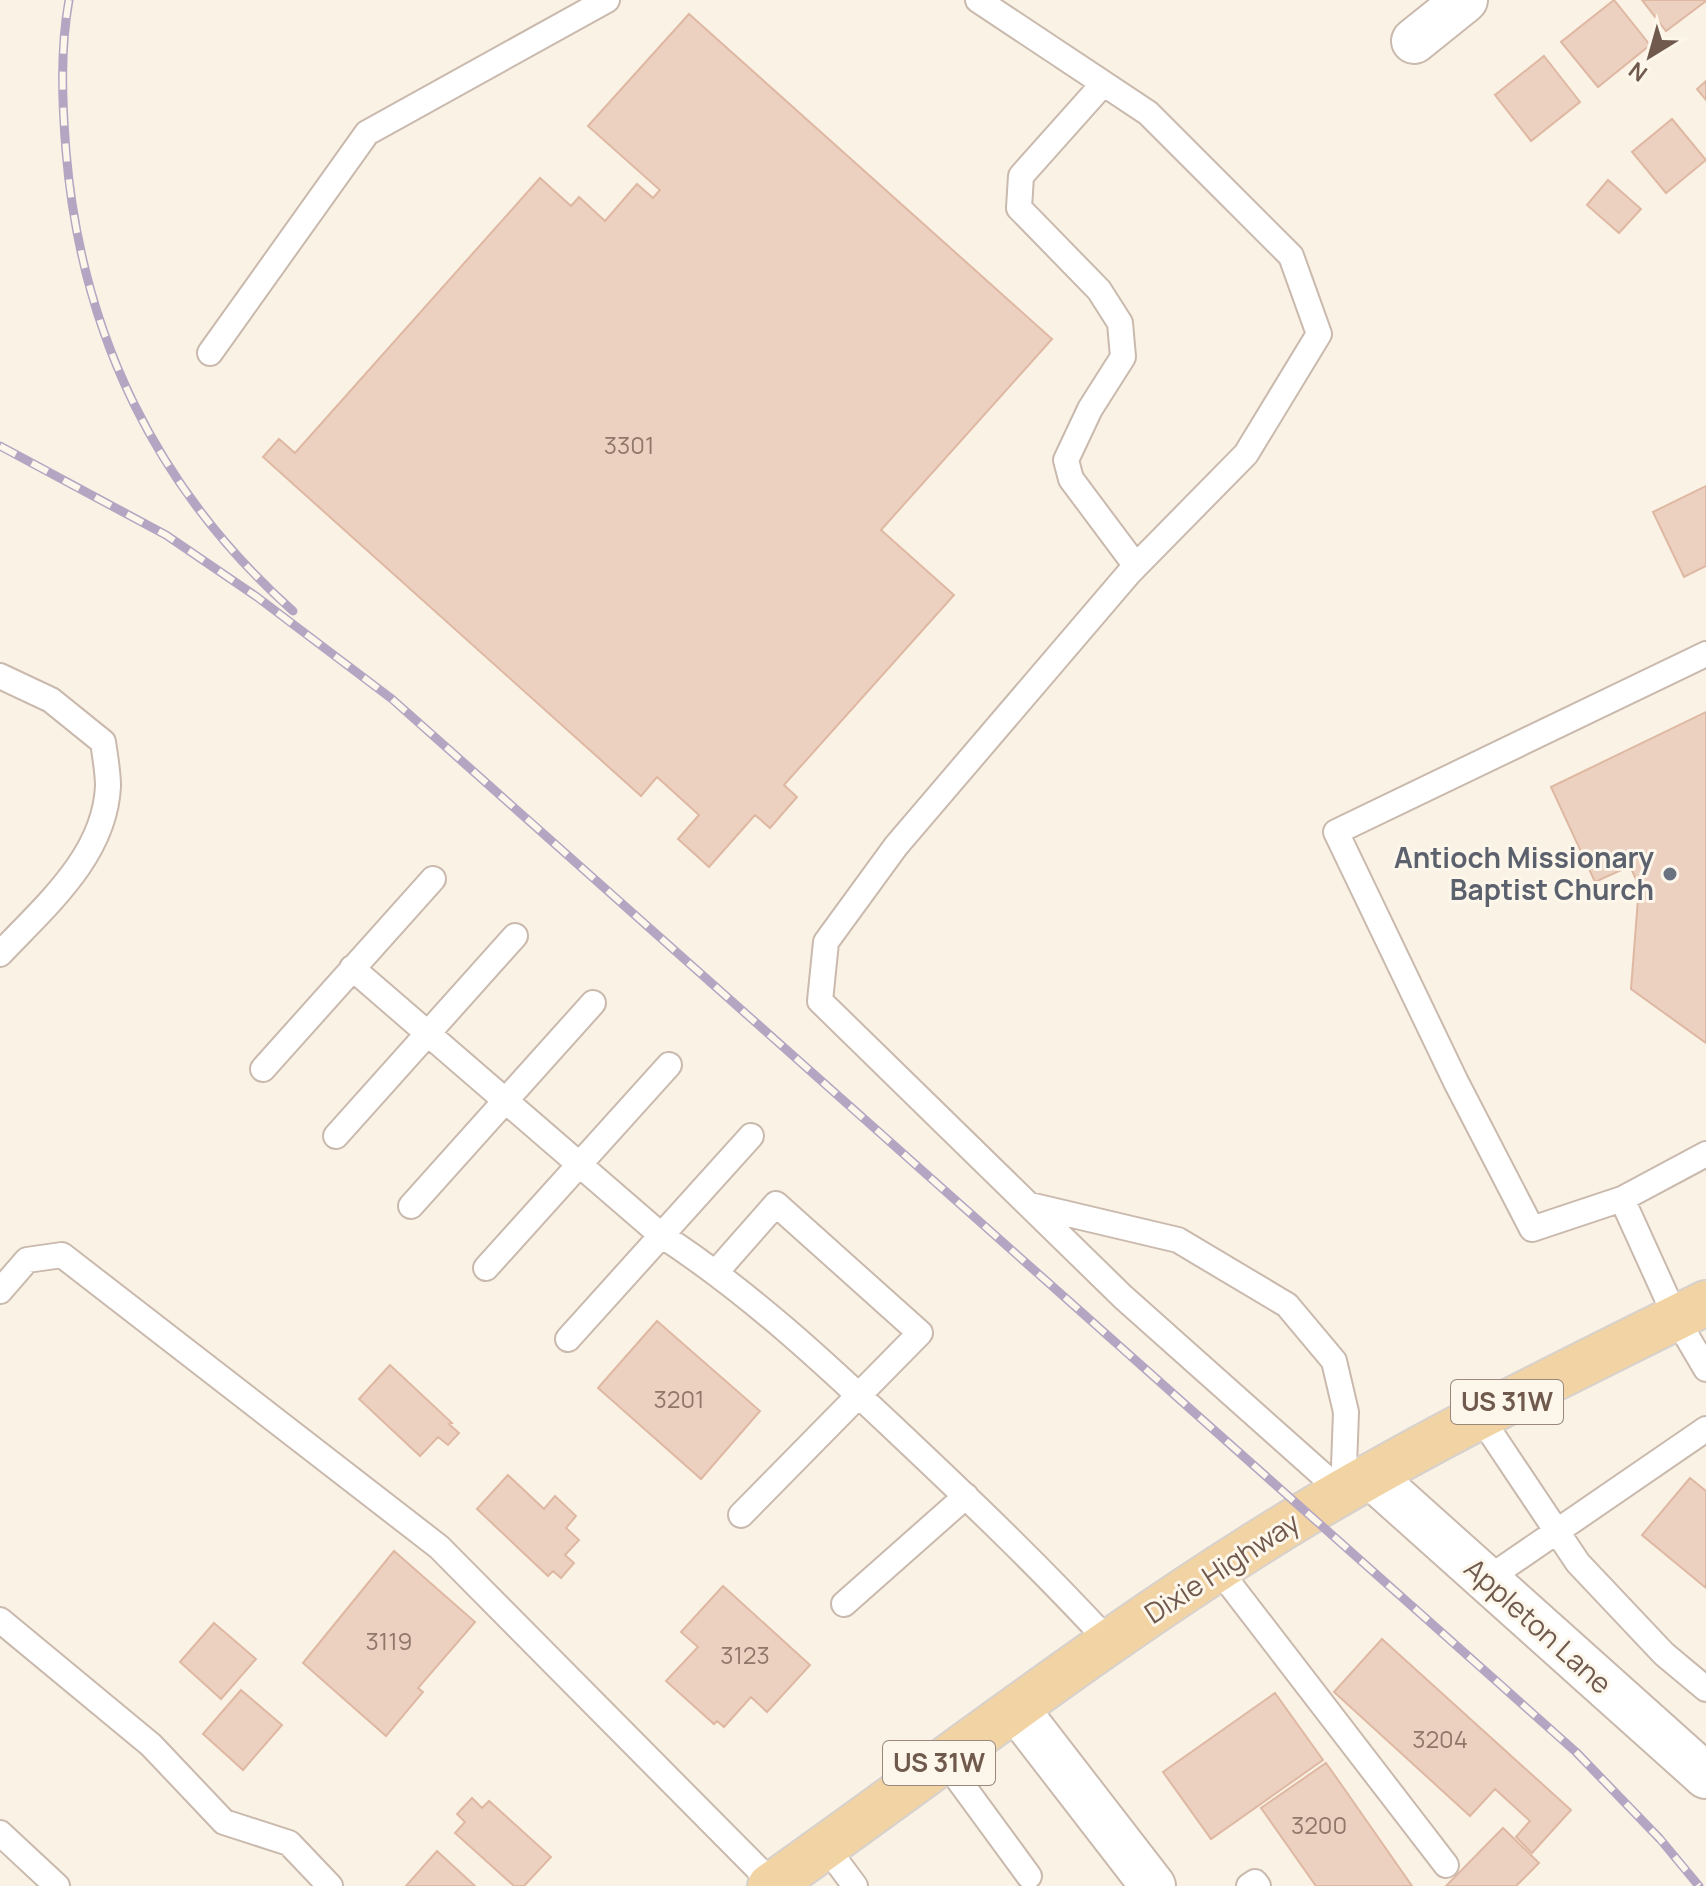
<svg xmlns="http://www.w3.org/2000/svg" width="1706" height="1886" viewBox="0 0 1706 1886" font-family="Manrope,sans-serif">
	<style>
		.building { fill: #edd1c0; stroke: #deb8a2; stroke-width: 2 }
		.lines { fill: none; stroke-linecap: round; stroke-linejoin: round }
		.service-casing { stroke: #cab9ad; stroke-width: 28 }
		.minor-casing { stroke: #cab9ad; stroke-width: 48 }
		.primary-casing { stroke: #d7d1cd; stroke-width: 48 }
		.service { stroke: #fff; stroke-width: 24 }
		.minor { stroke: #fff; stroke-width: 44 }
		.primary { stroke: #f2d4a4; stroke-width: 44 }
		.rail-casing { stroke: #b4a5c2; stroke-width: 9 }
		.rail { stroke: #fdf6eb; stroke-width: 6; stroke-dasharray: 18; stroke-linecap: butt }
		.worship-dot { fill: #6b7280; stroke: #fdf6eb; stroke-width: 3 }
		.labels { text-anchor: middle; stroke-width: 6; stroke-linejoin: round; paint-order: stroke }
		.number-label { font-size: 24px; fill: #8f776a }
		.shield { fill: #fdf6eb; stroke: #9a887c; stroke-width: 2 }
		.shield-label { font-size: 26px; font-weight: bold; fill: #70594d }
		.worship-label { font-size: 28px; font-weight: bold; fill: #5b616d; stroke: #fdf6eb; text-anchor: end }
		.street-label { font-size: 28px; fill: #70594d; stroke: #fdf6eb }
	</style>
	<rect width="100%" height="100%" fill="#faf2e5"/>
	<path class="building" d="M1614 0 1650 45 1598 87 1561 42Z
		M1642 0H1706V1L1666 31Z
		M689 14 1052 339 881 530 954 595 784 785 797 797 770 828 755 815 709 867 678 839 699 815 657 777 641 796 263 457 279 439 295 453 540 178 571 206 579 197 605 221 637 184 653 198 660 190 588 126Z
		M1544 56 1580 102 1531 141 1495 95Z
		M1706 81V100L1697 89Z
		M1672 119 1706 160 1666 193 1632 152Z
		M1608 180 1641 209 1619 233 1587 205Z
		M1706 486V566L1684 577 1653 512Z
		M1706 712V1043L1631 989 1639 886 1630 866 1595 882 1551 787Z
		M657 1321 760 1411 701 1479 598 1388Z
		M390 1365 452 1423 449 1424 459 1433 448 1445 438 1437 420 1456 359 1399Z
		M508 1475 544 1509 555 1496 576 1516 566 1528 579 1540 565 1555 574 1563 561 1578 553 1571 548 1576 477 1509Z
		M1690 1478 1706 1491V1588L1642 1535Z
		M394 1551 475 1622 418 1688 423 1692 386 1736 303 1663Z
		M723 1586 810 1665 767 1712 751 1697 724 1727 717 1721 714 1724 666 1681 698 1647 681 1632Z
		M214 1623 256 1659 221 1699 180 1662Z
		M1382 1639 1571 1810 1532 1853 1516 1837 1530 1821 1495 1789 1470 1816 1334 1692Z
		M241 1690 282 1725 243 1770 203 1734Z
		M1275 1693 1323 1760 1211 1839 1163 1772Z
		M1326 1763 1343 1787 1412 1886H1316L1261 1808Z
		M472 1798 482 1808 489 1801 551 1857 524 1886H514L455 1833 465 1822 457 1814Z
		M1503 1828 1539 1863 1516 1886H1446Z
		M437 1851 475 1886H406Z"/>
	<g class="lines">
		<defs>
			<path id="service" d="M978 0 1148 113 1291 256 1319 334 1246 454 1130 572 896 846 826 942 820 1001 1123 1297 1343 1493
				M1103 84 1021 176 1019 208 1099 290 1120 323 1123 357 1090 409 1066 460 1071 479 1136 566
				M210 353 367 133 607 0
				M1706 654 1336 832 1456 1082 1532 1229 1622 1199 1706 1154
				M0 676 51 700 103 742C105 756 108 772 108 786 105 856 45 906 0 954
				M352 968 661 1235C749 1292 827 1365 903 1437 974 1504 1044 1571 1110 1643
				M263 1069 433 879
				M336 1136 515 936
				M1622 1199 1676 1318 1706 1369
				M1030 1205 1178 1240 1287 1305 1334 1361 1346 1412 1343 1493
				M411 1206 593 1003
				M486 1268 669 1065
				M717 1271 776 1204 920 1333 741 1515
				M0 1291 27 1260 62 1255 439 1547 773 1884
				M568 1339 751 1136
				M1479 1415 1578 1563 1664 1654 1706 1689
				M1219 1570 1446 1865
				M1486 1580 1706 1429
				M844 1604 966 1496
				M0 1620 151 1745 224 1822 289 1843 330 1886
				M944 1760 1029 1876
				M0 1833 57 1886
				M826 1847 855 1886
				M1249 1886 1255 1882 1258 1886"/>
			<path id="minor" d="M1414 41 1465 0
				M1371 1476 1706 1776
				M1017 1710 1153 1886"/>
			<path id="primary" d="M770 1886C947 1761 1119 1626 1305 1514 1435 1436 1571 1370 1706 1303"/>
		</defs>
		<use href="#service" class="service-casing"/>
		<use href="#minor" class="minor-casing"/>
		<use href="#primary" class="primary-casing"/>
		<use href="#service" class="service"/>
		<use href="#minor" class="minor"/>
		<use href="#primary" class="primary"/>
		<defs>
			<path id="rail" d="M69 0C60 50 62 101 66 151 81 333 156 489 293 611
				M0 446 166 535 257 597 392 699 1576 1752 1660 1839 1699 1886"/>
		</defs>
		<use href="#rail" class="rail-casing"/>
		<use href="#rail" class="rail"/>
	</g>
	<circle class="worship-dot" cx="1670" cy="874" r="8"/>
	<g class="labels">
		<g class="number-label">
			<text x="629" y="454">3301</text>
			<text x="679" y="1408">3201</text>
			<text x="389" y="1650">3119</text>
			<text x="745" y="1664">3123</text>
			<text x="1440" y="1748">3204</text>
			<text x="1319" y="1834">3200</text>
		</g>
		<g class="shield">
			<rect x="1451" y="1380" width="112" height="44" rx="6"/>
			<rect x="883" y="1741" width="112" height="44" rx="6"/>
		</g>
		<g class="shield-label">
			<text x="1507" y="1411">US 31W</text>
			<text x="939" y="1772">US 31W</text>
		</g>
		<g class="worship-label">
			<text x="1654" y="868">Antioch Missionary<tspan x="1654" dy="32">Baptist Church</tspan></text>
		</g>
		<g class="street-label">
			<text transform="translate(1222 1568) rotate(-33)" y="10">Dixie Highway</text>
			<text transform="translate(1538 1626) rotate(42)" y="10">Appleton Lane</text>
		</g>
	</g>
	<g transform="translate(1650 56) rotate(217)" stroke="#fdf6eb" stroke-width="6" paint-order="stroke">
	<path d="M0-6L14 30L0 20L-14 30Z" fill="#70594d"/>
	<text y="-12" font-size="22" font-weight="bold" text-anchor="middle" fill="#70594d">N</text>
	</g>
</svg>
